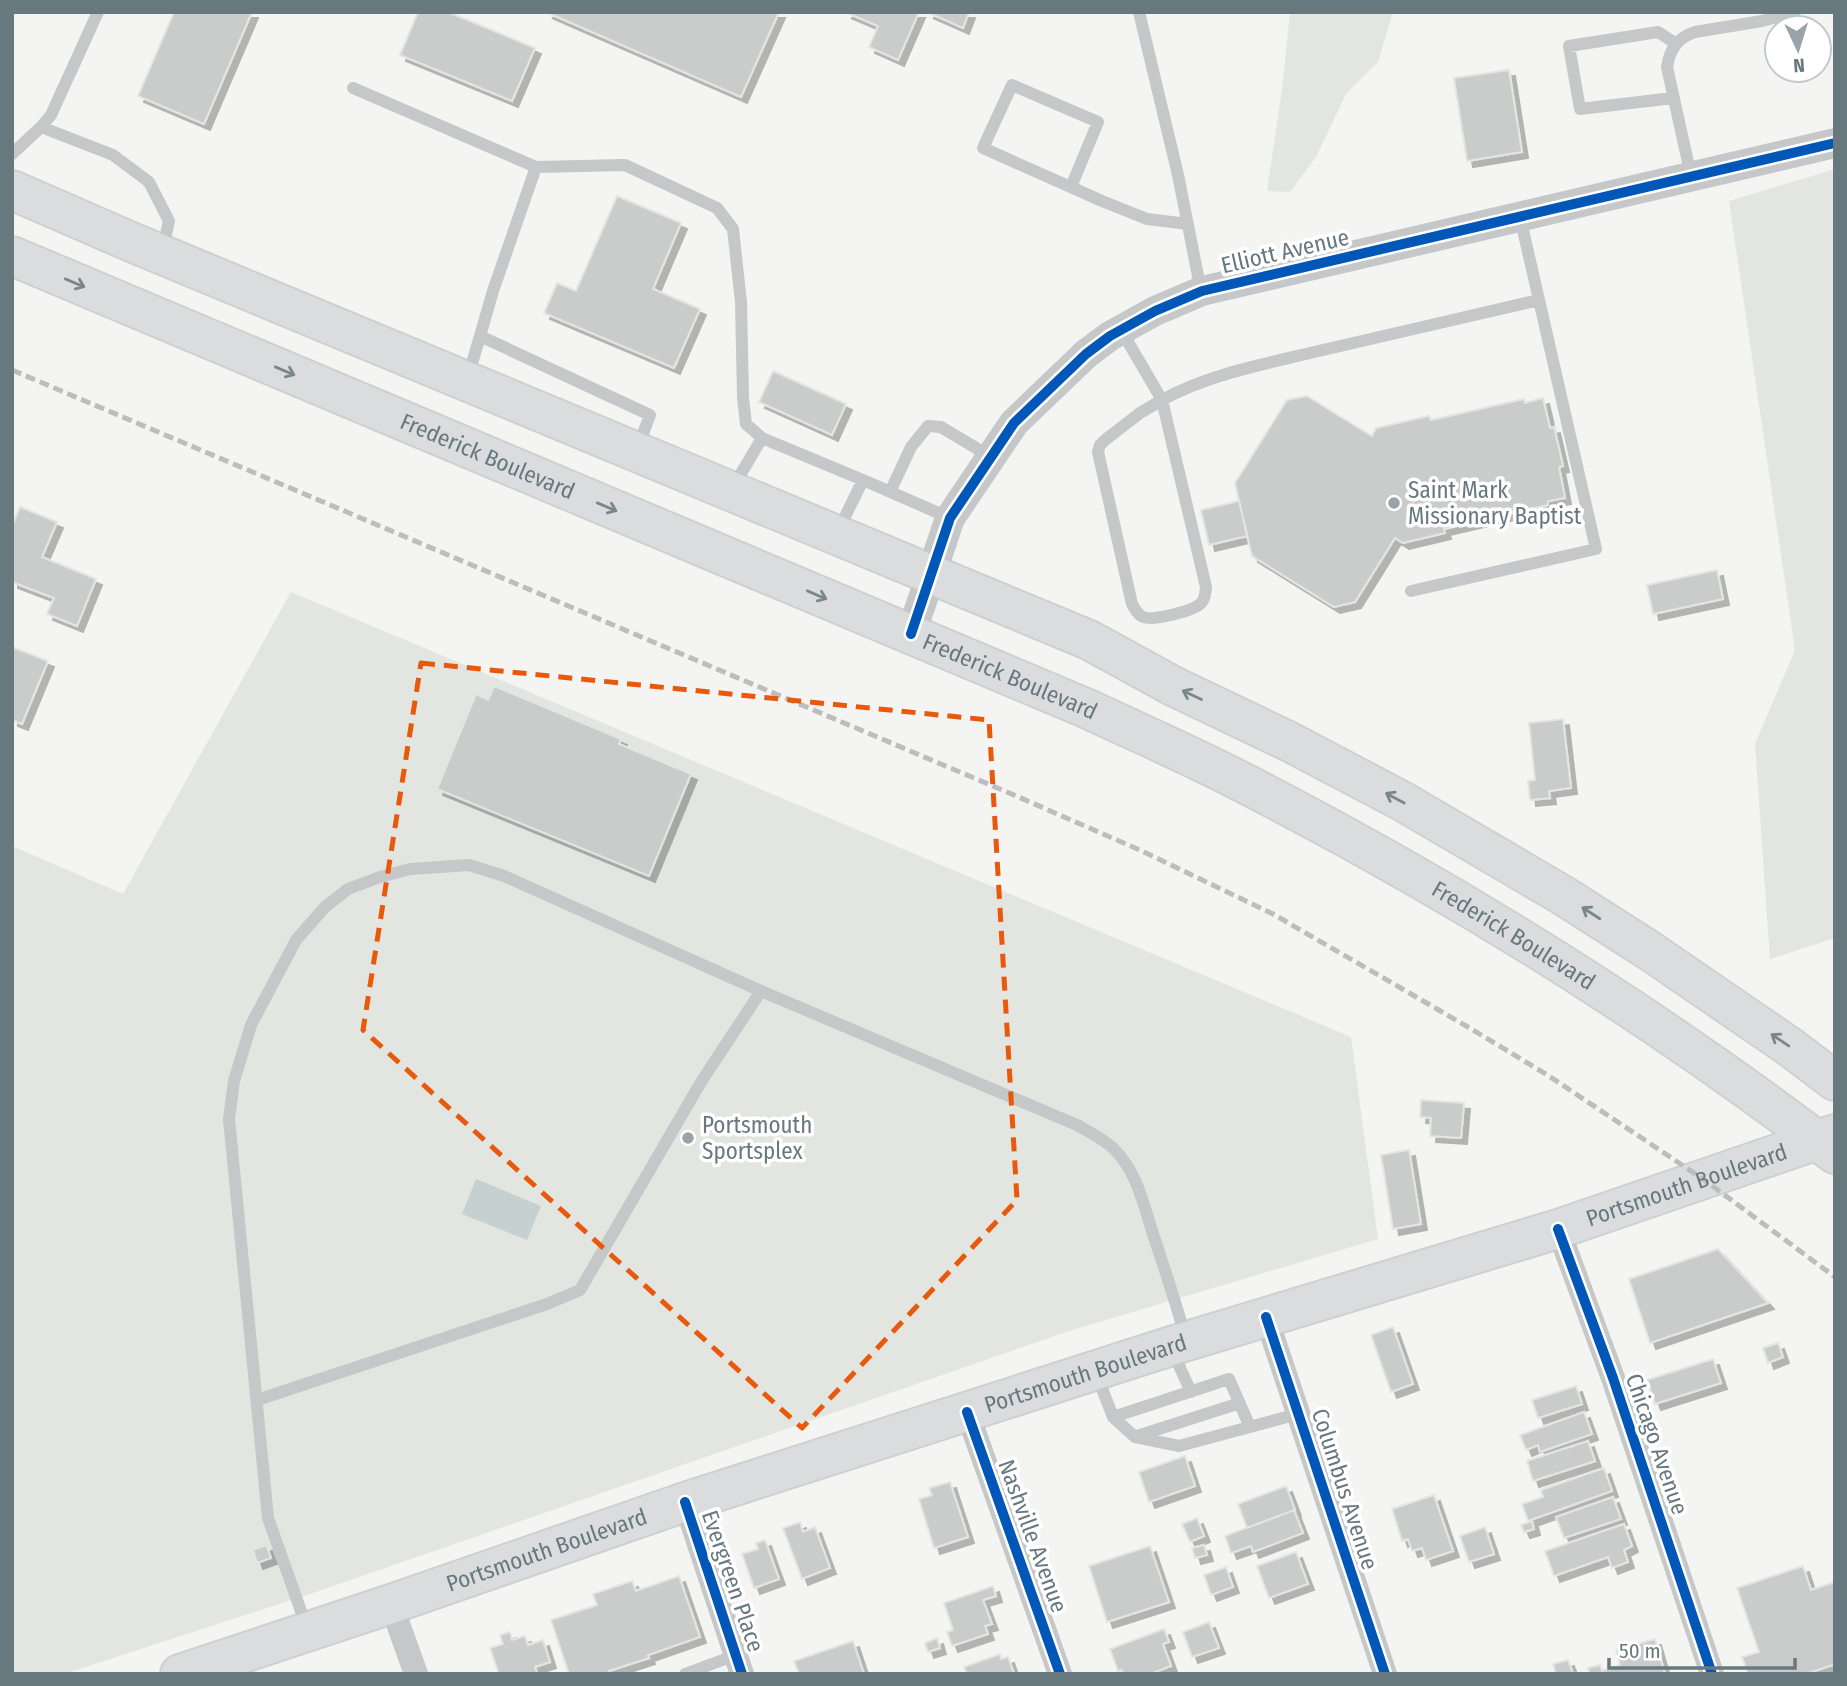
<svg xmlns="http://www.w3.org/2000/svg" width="1847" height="1686" viewBox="0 0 1847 1686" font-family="'Fira Sans Condensed',sans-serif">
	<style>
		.green { fill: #e3e5e1 }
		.water { fill: #c6d0d1 }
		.building { fill: #cacbcb; stroke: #e4e4e2; stroke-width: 2; filter: url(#shadow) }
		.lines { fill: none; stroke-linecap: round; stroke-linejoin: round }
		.primary-casing { stroke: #cfd0d0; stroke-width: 42 }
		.service { stroke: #c5c7c8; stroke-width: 12 }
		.minor { stroke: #c5c7c8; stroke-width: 24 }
		.tertiary { stroke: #c5c7c8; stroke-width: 30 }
		.primary { stroke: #dbdcdd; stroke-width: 38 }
		.rail { stroke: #bcbdbd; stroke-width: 5; stroke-dasharray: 10 5; stroke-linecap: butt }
		.cycleway-casing { stroke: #fff; stroke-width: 15 }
		.cycleway { stroke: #0057b8; stroke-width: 10 }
		.oneway { stroke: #79878d }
		.marked { fill: none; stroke: #e8590c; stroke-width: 5; stroke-dasharray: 14 9; stroke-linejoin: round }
		.poi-dot { fill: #99a3a8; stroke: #fff; stroke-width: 2.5 }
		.labels { text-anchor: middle; stroke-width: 7; stroke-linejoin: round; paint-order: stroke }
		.street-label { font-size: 23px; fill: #68787f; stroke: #fff }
		.poi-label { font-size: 23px; fill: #68787f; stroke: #fff; text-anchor: start }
	</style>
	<defs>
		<filter id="shadow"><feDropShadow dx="6" dy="6" stdDeviation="0" flood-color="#0004"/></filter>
	</defs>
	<rect width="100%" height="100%" fill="#f4f4f3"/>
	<path class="green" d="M1290 12H1393L1378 62 1346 94 1316 157 1290 192 1267 191 1282 90Z
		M1835 169V938L1770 959 1755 744 1795 650 1729 201Z
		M291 592 1351 1037 1378 1239 1069 1331 313 1593 64 1674H12V846L123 894Z"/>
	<path class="water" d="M476 1179 541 1206 527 1240 462 1214Z"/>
	<path class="building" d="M174 12H252L204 124 138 96Z
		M418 12H448L535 48 512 101 400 55Z
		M546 12H779L741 97Z
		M845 12H919L898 60 869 47 878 26Z
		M927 12H969L963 28Z
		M1509 70 1522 152 1467 161 1454 78Z
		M617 196 681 223 653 289 700 309 674 368 544 313 557 283 576 291Z
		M773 371 846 404 832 435 759 402Z
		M1307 396 1372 436 1376 428 1429 416 1431 420 1524 399 1525 403 1543 398 1550 428 1554 427 1563 466 1559 467 1565 498 1548 501V505L1444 529 1445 533 1403 543 1395 538 1355 602 1334 607 1252 556 1235 483 1287 400Z
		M1239 501 1247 536 1209 545 1201 510Z
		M20 507 57 522 42 557 96 579 77 626 47 614 54 598 12 582V526Z
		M1717 570 1723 599 1653 614 1647 585Z
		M12 647 48 661 22 724 12 720Z
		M494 686 621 739 619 744 691 774 649 876 437 789 476 694 488 700Z
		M1563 719 1571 788 1549 791 1550 798 1530 800 1528 781 1535 780 1529 723Z
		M1421 1100 1464 1103 1461 1138 1430 1136 1431 1118 1420 1117Z
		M1409 1150 1421 1224 1393 1229 1381 1155Z
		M1718 1249 1768 1303 1650 1343 1629 1279Z
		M1393 1327 1413 1384 1391 1392 1371 1335Z
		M1778 1343 1783 1357 1768 1363 1763 1348Z
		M1713 1359 1721 1383 1655 1404 1647 1380Z
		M1576 1386 1582 1404 1538 1418 1532 1400Z
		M1584 1412 1592 1434 1540 1452 1538 1445 1526 1450 1520 1435Z
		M1588 1441 1595 1461 1533 1481 1527 1461Z
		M1185 1456 1195 1486 1149 1502 1139 1472Z
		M1604 1468 1612 1491 1528 1521 1522 1504 1543 1497 1541 1490Z
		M950 1482 968 1537 934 1548 919 1499 932 1495 929 1488Z
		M1286 1486 1295 1510 1247 1528 1238 1504Z
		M1434 1495 1453 1551 1426 1560 1422 1548 1412 1551 1408 1539 1402 1541 1392 1509Z
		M1613 1497 1621 1519 1564 1538 1556 1517Z
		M1294 1510 1303 1533 1253 1552 1251 1546 1231 1553 1225 1536Z
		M1197 1518 1204 1536 1190 1542 1182 1524Z
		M1532 1521 1534 1529 1524 1532 1521 1525Z
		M800 1522 803 1532 815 1527 830 1568 802 1579 783 1528Z
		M1624 1524 1632 1546 1624 1550 1628 1562 1612 1568 1608 1557 1554 1576 1545 1551Z
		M1485 1527 1494 1554 1469 1562 1460 1536Z
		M765 1540 779 1579 754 1588 742 1554 758 1549 756 1543Z
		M266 1545 271 1558 257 1563 253 1550Z
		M1204 1545 1207 1555 1195 1558 1192 1548Z
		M1150 1546 1169 1602 1107 1622 1089 1566Z
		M1296 1552 1308 1584 1269 1598 1257 1566Z
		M1803 1566 1811 1590 1835 1582V1664L1806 1674H1748L1742 1657 1759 1652 1737 1588Z
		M1226 1567 1233 1587 1211 1595 1204 1575Z
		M679 1576 700 1637 648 1655 649 1658 609 1671 610 1674H569L551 1620 597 1605 593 1594 632 1581 636 1591Z
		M993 1586 996 1596 983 1600 992 1624 985 1626 988 1634 952 1646 947 1632 953 1630 944 1603Z
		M1209 1622 1219 1648 1192 1657 1183 1632Z
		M1164 1629 1169 1642 1163 1644 1171 1666 1150 1674H1123L1122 1670 1118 1671 1110 1649Z
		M510 1632 512 1640 525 1636 528 1645 543 1640 550 1662 535 1667 537 1674H499L490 1648 503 1644 500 1635Z
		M937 1638 940 1648 928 1652 925 1643Z
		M1655 1639 1665 1674H1590L1588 1668 1600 1665 1602 1671 1620 1665 1616 1650Z
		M853 1641 864 1674H799L794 1661Z
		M1000 1654 1001 1659 1008 1657 1014 1674H967L964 1667Z
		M1568 1660 1573 1674H1556L1553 1664Z"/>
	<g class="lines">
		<defs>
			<g id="primary">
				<path d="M12 190 129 241 1089 640 1173 686 1290 742 1402 801 1564 896 1650 951 1790 1047 1835 1081"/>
				<path id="s1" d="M12 256 1088 709C1139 733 1192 756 1242 782 1449 888 1650 1013 1835 1154"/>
				<path id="s2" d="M180 1674 391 1604 685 1502 1187 1341 1558 1229 1835 1134"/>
			</g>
		</defs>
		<use href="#primary" class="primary-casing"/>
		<path class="service" d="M1139 12 1178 175 1201 291
			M353 88 536 167 493 291 480 336
			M1673 98 1580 109 1569 46 1658 32 1675 43
			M41 127 51 115 98 12
			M12 154 41 127 113 155 149 182 169 221 162 252
			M536 167 625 165 717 208 733 229 741 302 743 398 746 424 762 438
			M1691 176 1667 67C1670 49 1677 38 1695 32L1762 21 1795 12
			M1071 187 1098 122 1012 85 983 148 1102 201 1147 219 1188 224
			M1121 330 1162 400C1207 375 1260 365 1310 353 1386 335 1463 318 1539 300
			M468 377 480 336 650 415 638 447
			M1162 400 1206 587C1205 593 1206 598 1201 603 1194 611 1153 621 1143 617 1137 614 1135 609 1132 604L1098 452 1100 445 1105 440 1140 413Z
			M863 480 950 518
			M733 487 762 438 863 480 838 531
			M890 492 911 447 928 426 941 427 991 457
			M1411 591 1596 549 1520 217
			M1172 1350 1191 1392
			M1096 1373 1113 1417 1135 1437 1179 1446 1298 1414
			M257 1400 547 1304 580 1290 701 1082 761 991
			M1113 1417 1229 1379 1250 1427
			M1137 1436 1240 1403
			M307 1628 268 1518 229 1119 234 1081 251 1025 296 940 325 907 348 889 380 877 410 869 469 865 504 876 761 991 1077 1125C1089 1132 1104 1139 1114 1149 1138 1173 1144 1207 1154 1237 1165 1270 1176 1303 1185 1336
			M685 1674 736 1655"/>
		<path class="minor" d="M1558 1229 1613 1378 1712 1674
			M1266 1317 1385 1674
			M967 1412 1060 1674
			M685 1502 742 1674
			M391 1604 416 1674"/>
		<path class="tertiary" d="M911 634 950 518 1014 423 1086 354 1110 336 1155 311 1202 291 1835 143"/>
		<use href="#primary" class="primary"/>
		<path class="rail" d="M12 370 1014 795 1142 851 1273 914 1468 1027 1549 1076 1703 1179 1835 1277"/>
		<defs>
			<path id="cycleway" d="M911 634 950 518 1014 423 1086 354 1110 336 1155 311 1202 291 1835 143
				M1558 1229 1613 1378 1712 1674
				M1266 1317 1385 1674
				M967 1412 1060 1674
				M685 1502 742 1674"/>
		</defs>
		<use href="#cycleway" class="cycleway-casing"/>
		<use href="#cycleway" class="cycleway"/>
	</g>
	<defs><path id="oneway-shaft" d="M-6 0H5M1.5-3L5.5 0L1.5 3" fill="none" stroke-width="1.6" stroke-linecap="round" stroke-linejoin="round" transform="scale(1.75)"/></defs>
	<g class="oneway">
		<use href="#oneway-shaft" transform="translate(75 283) rotate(23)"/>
		<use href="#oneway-shaft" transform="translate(285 371) rotate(23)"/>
		<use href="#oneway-shaft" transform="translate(607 507) rotate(23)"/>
		<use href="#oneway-shaft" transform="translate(817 595) rotate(23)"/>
		<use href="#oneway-shaft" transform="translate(1192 695) rotate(-155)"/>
		<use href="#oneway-shaft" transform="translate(1395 798) rotate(-152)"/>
		<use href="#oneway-shaft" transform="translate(1591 913) rotate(-147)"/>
		<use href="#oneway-shaft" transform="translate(1780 1040) rotate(-146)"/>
	</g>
	<path class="marked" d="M421 663 989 720 1017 1200 802 1428 363 1030Z"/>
	<g class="poi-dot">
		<circle cx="1394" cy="503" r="7"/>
		<circle cx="688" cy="1138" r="7"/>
	</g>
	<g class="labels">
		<g class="street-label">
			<text transform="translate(1285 251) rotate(-13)" y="8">Elliott Avenue</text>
			<text dy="8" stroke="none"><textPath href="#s1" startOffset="516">Frederick Boulevard</textPath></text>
			<text dy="8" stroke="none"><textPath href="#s1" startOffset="1083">Frederick Boulevard</textPath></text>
			<text dy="8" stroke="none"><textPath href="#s1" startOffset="1650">Frederick Boulevard</textPath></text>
			<text dy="8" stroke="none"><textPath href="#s2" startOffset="1584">Portsmouth Boulevard</textPath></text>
			<text dy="8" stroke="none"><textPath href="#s2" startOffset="954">Portsmouth Boulevard</textPath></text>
			<text transform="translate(1657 1444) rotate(71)" y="8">Chicago Avenue</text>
			<text transform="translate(1345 1489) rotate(72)" y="8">Columbus Avenue</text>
			<text transform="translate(1033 1536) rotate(70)" y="8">Nashville Avenue</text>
			<text dy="8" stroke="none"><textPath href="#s2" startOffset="387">Portsmouth Boulevard</textPath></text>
			<text transform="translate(733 1581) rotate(71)" y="8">Evergreen Place</text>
		</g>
		<g class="poi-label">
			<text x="1408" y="498">Saint Mark<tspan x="1408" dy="26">Missionary Baptist</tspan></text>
			<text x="702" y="1133">Portsmouth<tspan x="702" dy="26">Sportsplex</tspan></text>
		</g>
	</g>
	<rect width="1847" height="1686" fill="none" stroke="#68787f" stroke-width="28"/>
	<g transform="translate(1798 49) rotate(176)"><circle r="33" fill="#ffffff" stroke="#c3c9cc" stroke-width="2"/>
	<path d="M0-5L12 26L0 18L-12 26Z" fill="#99a3a8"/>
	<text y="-10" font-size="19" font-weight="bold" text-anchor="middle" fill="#68787f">N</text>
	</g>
	<path d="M1609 1658v10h186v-10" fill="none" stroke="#68787f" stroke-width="3.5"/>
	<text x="1619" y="1658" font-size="21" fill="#68787f" stroke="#ffffff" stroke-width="5" paint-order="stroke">50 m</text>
</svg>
